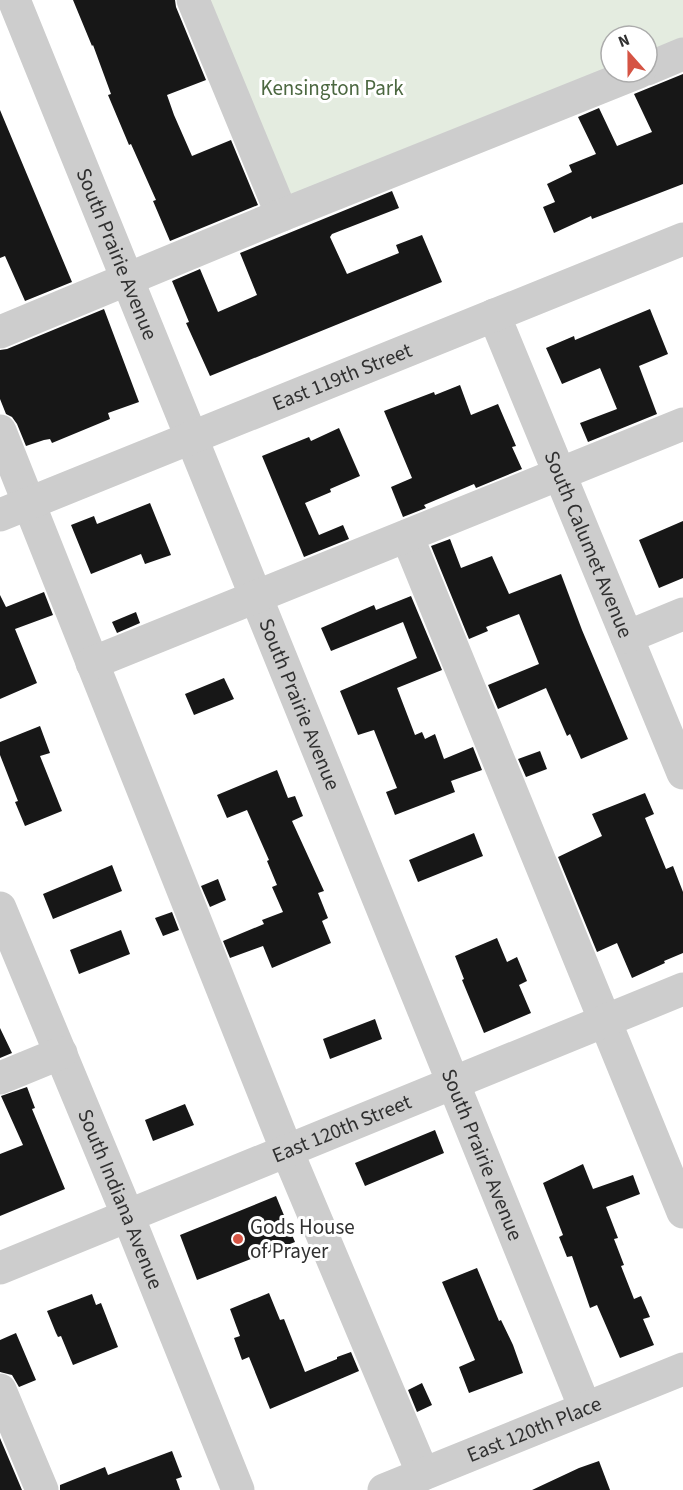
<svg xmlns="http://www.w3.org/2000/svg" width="683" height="1490" viewBox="0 0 683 1490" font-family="'Source Sans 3',sans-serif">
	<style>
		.green { fill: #e4ece0 }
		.building { fill: #171717 }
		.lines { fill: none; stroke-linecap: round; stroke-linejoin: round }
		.minor { stroke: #cdcdcd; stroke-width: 33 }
		.poi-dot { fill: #d55444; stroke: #fff; stroke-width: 2 }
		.labels { text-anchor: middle; stroke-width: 6; stroke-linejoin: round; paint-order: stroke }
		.park-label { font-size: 21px; fill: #4c6841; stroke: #fff }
		.street-label { font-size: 21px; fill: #303030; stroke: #fff }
		.poi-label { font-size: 21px; fill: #303030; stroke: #fff; text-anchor: start }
	</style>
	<rect width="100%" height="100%" fill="#fff"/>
	<path class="green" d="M201 0H683V39L647 54V36H611V69L298 197 280 193Z"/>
	<path class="building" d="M73 0H175L176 7 206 80 167 95 174 115 192 156 231 140 258 205 170 241 153 201 156 200 131 144 129 145 108 95 111 94 93 45 92 46Z
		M683 74V184L592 219 591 216 554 233 543 207 555 202 547 184 572 172 569 165 596 154 578 117 599 108 617 146 652 132 634 94Z
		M0 110 72 282 25 301 5 256 0 258Z
		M392 191 399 208 332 234 330 237 347 274 399 253 396 245 422 235 442 282 210 376 186 323 189 322 172 281 200 269 218 312 257 295 240 253Z
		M104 309 139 402 108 413 110 419 52 443 50 439 44 440 26 446 17 424 12 417 6 414 0 399V350L7 349Z
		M650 309 668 354 639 366 657 414 588 442 580 423 617 409 600 368 562 384 546 348 574 336 575 340Z
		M460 385 471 415 498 404 516 446 512 447 522 469 476 488 474 484 424 505 426 508 403 517 391 487 412 478 384 411 434 392 435 395Z
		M339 428 360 476 330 489 331 492 305 503 319 535 343 525 349 539 304 557 262 456 309 437 311 441Z
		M150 503 171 555 145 564 141 554 91 574 71 525 94 516 97 524Z
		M683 521V578L659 588 639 540Z
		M450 539 461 568 492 556 509 594 561 574 582 630 628 739 581 759 570 734 567 736 546 688 498 709 488 685 539 664 519 614 486 627 488 631 469 639 431 546Z
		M44 592 53 615 15 629 37 683 0 699V595L6 607Z
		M411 596 442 670 397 688 415 735 422 732 425 739 435 734 444 759 473 747 482 770 451 781 455 792 395 815 386 792 397 788 374 730 358 735 340 691 417 658 403 622 331 651 321 628 374 605 376 610Z
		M136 612 140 623 117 633 112 622Z
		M224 678 234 699 194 715 185 694Z
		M40 726 50 753 40 756 62 811 25 826 15 802 18 801 0 755V742Z
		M540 751 547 769 526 777 518 759Z
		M277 770 288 798 295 796 303 816 292 821 324 891 318 893 328 918 322 921 331 943 272 968 263 946 230 958 223 941 264 924 262 920 283 912 272 887 277 885 267 861 269 860 247 810 227 818 217 795Z
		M645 793 654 814 645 818 666 869 673 866 683 892V953L664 961 665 963 632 978 617 943 597 952 558 857 602 836 592 814Z
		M474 833 483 856 418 882 409 860Z
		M112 865 122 891 53 919 43 894Z
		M218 879 226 900 210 907 201 886Z
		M172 912 179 930 163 936 155 918Z
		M121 930 130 954 79 974 70 950Z
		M497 938 507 962 517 957 527 981 519 985 531 1013 484 1033 462 980 464 979 455 956Z
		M375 1019 382 1039 330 1059 323 1039Z
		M0 1028 12 1053 0 1058Z
		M27 1087 35 1108 32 1109 65 1189 0 1216V1154L23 1145 1 1096Z
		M185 1104 194 1125 153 1141 145 1120Z
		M435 1130 444 1153 365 1186 355 1163Z
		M583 1164 593 1189 633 1175 640 1194 606 1207 618 1238 614 1239 624 1265 621 1266 634 1299 641 1296 650 1317 643 1319 654 1345 620 1358 597 1305 590 1308 572 1256 567 1257 559 1237 563 1235 543 1183Z
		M276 1196 295 1242 197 1280 180 1235Z
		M477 1268 499 1321 501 1320 513 1345 523 1373 469 1393 459 1367 475 1360 442 1282Z
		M269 1293 280 1320 284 1319 305 1372 337 1359V1357L351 1352 359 1371 270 1409 249 1357 242 1360 234 1338 240 1336 230 1309Z
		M92 1294 96 1305 101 1303 118 1347 73 1365 61 1336 58 1337 56 1333 47 1311Z
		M16 1333 36 1380 19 1387 12 1375 0 1372V1340Z
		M422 1383 432 1405 417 1412 408 1390Z
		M0 1438 22 1490H0Z
		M172 1451 182 1477 176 1479 180 1490H60V1485L105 1467 108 1475Z
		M599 1461 610 1490H532L579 1468Z"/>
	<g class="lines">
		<g class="minor">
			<path id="s1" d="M14 0 585 1408"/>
			<path d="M193 0 282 215"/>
			<path d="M647 69 683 54"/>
			<path id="s2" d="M494 315 683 773"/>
			<path d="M0 332 282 215 639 72"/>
			<path d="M0 431 287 1151 423 1474"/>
			<path id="s3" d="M0 515 683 239"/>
			<path d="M407 536 683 1212"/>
			<path d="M627 637 683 614"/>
			<path d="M92 663 683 424"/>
			<path id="s4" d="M0 908 128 1216 238 1490"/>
			<path d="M0 1078 61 1053"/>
			<path id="s5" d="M0 1268 683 989"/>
			<path d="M0 1390 42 1490"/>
			<path id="s6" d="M384 1490 683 1369"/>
		</g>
	</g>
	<circle class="poi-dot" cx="238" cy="1239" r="6"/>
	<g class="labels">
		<g class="park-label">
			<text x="332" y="95">Kensington Park</text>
		</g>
		<g class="street-label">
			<text dy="7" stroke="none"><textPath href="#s1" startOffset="274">South Prairie Avenue</textPath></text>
			<text dy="7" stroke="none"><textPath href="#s3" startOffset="369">East 119th Street</textPath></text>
			<text dy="7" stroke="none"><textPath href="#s2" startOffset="248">South Calumet Avenue</textPath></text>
			<text dy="7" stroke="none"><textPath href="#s1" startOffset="760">South Prairie Avenue</textPath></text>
			<text dy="7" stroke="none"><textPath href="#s5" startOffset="369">East 120th Street</textPath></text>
			<text dy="7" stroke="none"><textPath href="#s1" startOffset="1246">South Prairie Avenue</textPath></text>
			<text dy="7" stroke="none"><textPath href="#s4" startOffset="315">South Indiana Avenue</textPath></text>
			<text dy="7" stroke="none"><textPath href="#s6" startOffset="162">East 120th Place</textPath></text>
		</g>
		<g class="poi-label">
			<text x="250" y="1234">Gods House<tspan x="250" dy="24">of Prayer</tspan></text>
		</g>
	</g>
	<g transform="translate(629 54) rotate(339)"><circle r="28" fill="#ffffff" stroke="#acacac" stroke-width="1.5"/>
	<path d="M0-4.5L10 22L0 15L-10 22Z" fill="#d55444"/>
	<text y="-9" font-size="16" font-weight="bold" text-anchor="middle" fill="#303030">N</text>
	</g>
</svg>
